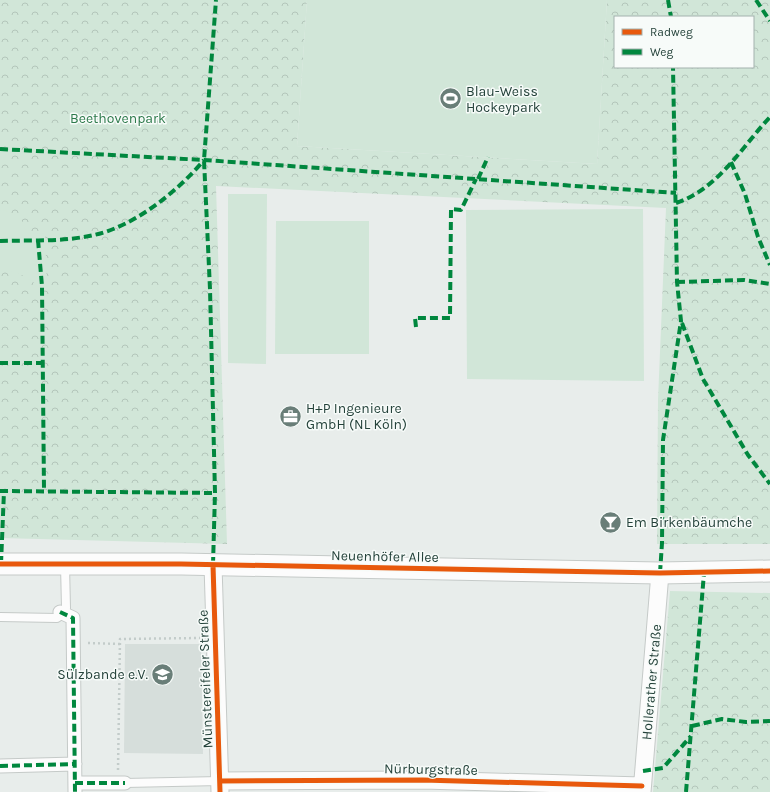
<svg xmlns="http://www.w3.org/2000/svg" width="770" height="792" viewBox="0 0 770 792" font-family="Karla,sans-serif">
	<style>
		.built { fill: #d6dedb }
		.park { fill: url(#park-crowns); fill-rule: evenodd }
		.garden { fill: #d1e6d8 }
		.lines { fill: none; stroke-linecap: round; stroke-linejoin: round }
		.service-casing { stroke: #c5cac8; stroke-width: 10 }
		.pedestrian-casing { stroke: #c5cac8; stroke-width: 15 }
		.minor-casing { stroke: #c5cac8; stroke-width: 19 }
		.tertiary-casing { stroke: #c5cac8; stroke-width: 23 }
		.path { stroke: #c3ccca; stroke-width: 2.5; stroke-dasharray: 2 3; stroke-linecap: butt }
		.service { stroke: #fcfcfc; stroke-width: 8 }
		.pedestrian { stroke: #fcfcfc; stroke-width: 13 }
		.minor { stroke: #fcfcfc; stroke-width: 17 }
		.tertiary { stroke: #fcfcfc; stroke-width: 21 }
		.quiet { stroke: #00873e; stroke-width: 4; stroke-dasharray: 8 4; stroke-linecap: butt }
		.cycleway-casing { stroke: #f7fbf9; stroke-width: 8 }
		.cycleway { stroke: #e8590c; stroke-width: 5 }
		.labels { text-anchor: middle; stroke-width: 3; stroke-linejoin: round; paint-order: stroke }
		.poi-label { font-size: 14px; fill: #24423a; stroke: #f7fbf9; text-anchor: start }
		.park-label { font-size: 14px; fill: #2d7a4b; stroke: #f7fbf9 }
		.street-label { font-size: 14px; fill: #24423a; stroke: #f7fbf9 }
	</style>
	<defs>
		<pattern id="park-crowns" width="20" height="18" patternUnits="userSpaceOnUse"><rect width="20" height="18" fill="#d1e6d8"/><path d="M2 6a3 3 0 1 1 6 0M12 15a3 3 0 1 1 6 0" fill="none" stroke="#b3c6ba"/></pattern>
	</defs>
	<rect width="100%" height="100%" fill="#e8edeb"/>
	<path class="built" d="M125 644H201L203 754 124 753Z"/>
	<path class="park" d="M0 0H307L297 146 597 164 607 0H770V544H657L658 400 666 208 216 186 227 544 0 538ZM615 17H753V67H615Z
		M670 591 770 593V792H653Z"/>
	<path class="garden" d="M307 0H607L597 164 297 146Z
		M228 194H267L266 364 228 363Z
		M643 209 644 381 467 379 466 210Z
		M4 210 14 214 21 219 25 229 32 234 45 233 47 285 38 286C28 277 14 269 0 270V211Z
		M276 221H369V354H275Z"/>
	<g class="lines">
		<defs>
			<path id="service" d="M0 617 57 618 64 613 66 608 65 565
				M125 783 220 781"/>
			<path id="pedestrian" d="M60 612 73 618 75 792
				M0 766 75 764
				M75 783H125"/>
			<path id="minor" d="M213 565 220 792
				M220 781 423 780 642 786
				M642 792 660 573"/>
			<path id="tertiary" d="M0 564H181L660 573 770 571"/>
		</defs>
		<use href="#service" class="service-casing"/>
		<use href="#pedestrian" class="pedestrian-casing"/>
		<use href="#minor" class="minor-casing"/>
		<use href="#tertiary" class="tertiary-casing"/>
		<path class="path" d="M88 643 120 644
			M118 770 120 639 200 638"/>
		<use href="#service" class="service"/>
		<use href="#pedestrian" class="pedestrian"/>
		<use href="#minor" class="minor"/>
		<use href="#tertiary" class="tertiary"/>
		<path class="quiet" d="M668 0 671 17
			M756 0 770 21
			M0 149 204 160 676 193
			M731 162 745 194 758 237 770 265
			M478 179 488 157
			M676 203C718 189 741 148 770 117
			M38 240 42 286 44 490
			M0 241C31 240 64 242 94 235 135 226 178 191 204 160
			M677 282 744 280 770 284
			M682 323 703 379 748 455 770 484
			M416 327 415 318H450L451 209 461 210 476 179
			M0 363H43
			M0 491 215 493
			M1 564 4 491
			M213 565 215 493 210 289 204 160 216 0
			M660 573 662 543 663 440 681 321 677 282 673 67
			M60 612 73 618 75 792
			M692 726 722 719 746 722 770 721
			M0 766 75 764
			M643 771 663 768 691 736
			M75 783H125
			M686 792 704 573"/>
		<defs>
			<path id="cycleway" d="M0 564H181L660 573 770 571
				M213 565 220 792
				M220 781 423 780 642 786"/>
		</defs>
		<use href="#cycleway" class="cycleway-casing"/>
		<use href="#cycleway" class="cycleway"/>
	</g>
	<defs>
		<symbol id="stadium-disc" viewBox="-11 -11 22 22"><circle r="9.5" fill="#697e78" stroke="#f7fbf9"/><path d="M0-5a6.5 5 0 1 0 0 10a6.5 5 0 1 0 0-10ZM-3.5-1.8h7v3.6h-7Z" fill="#fff"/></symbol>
		<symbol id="office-disc" viewBox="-11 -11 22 22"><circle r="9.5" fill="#697e78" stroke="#f7fbf9"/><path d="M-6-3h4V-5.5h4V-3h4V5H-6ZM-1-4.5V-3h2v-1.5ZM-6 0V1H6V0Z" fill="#fff"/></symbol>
		<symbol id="bar-disc" viewBox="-11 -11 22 22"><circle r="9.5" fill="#697e78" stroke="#f7fbf9"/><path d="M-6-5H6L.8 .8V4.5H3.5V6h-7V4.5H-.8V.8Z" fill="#fff"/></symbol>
		<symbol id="school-disc" viewBox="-11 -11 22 22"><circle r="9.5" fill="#697e78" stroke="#f7fbf9"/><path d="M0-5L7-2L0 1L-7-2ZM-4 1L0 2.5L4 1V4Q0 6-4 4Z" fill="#fff"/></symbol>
	</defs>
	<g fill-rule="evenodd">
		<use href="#stadium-disc" x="438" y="86" width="25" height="25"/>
		<use href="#office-disc" x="278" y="404" width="25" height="25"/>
		<use href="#bar-disc" x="598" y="510" width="25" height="25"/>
		<use href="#school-disc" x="150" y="662" width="25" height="25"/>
	</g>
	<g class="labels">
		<g class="poi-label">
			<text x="466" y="96">Blau-Weiss<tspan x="466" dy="16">Hockeypark</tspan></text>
			<text x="306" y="413">H+P Ingenieure<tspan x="306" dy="16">GmbH (NL Köln)</tspan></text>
			<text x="626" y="527">Em Birkenbäumche</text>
			<text x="148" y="679" text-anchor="end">Sülzbande e.V.</text>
		</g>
		<g class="park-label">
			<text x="118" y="123">Beethovenpark</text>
		</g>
		<g class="street-label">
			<text transform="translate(385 556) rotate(1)" y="5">Neuenhöfer Allee</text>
			<text transform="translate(205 679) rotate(-92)" y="5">Münstereifeler Straße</text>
			<text transform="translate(651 682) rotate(-85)" y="5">Hollerather Straße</text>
			<text transform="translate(431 769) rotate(1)" y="5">Nürburgstraße</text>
		</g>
	</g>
	<rect x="614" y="16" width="140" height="52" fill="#f7fbf9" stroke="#a3b1ad"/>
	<rect x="622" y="29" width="20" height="6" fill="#e8590c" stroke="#a3b1ad"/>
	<text x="650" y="36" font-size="12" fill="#24423a">Radweg</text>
	<rect x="622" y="49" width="20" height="6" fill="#00873e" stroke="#a3b1ad"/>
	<text x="650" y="56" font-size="12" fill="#24423a">Weg</text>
</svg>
